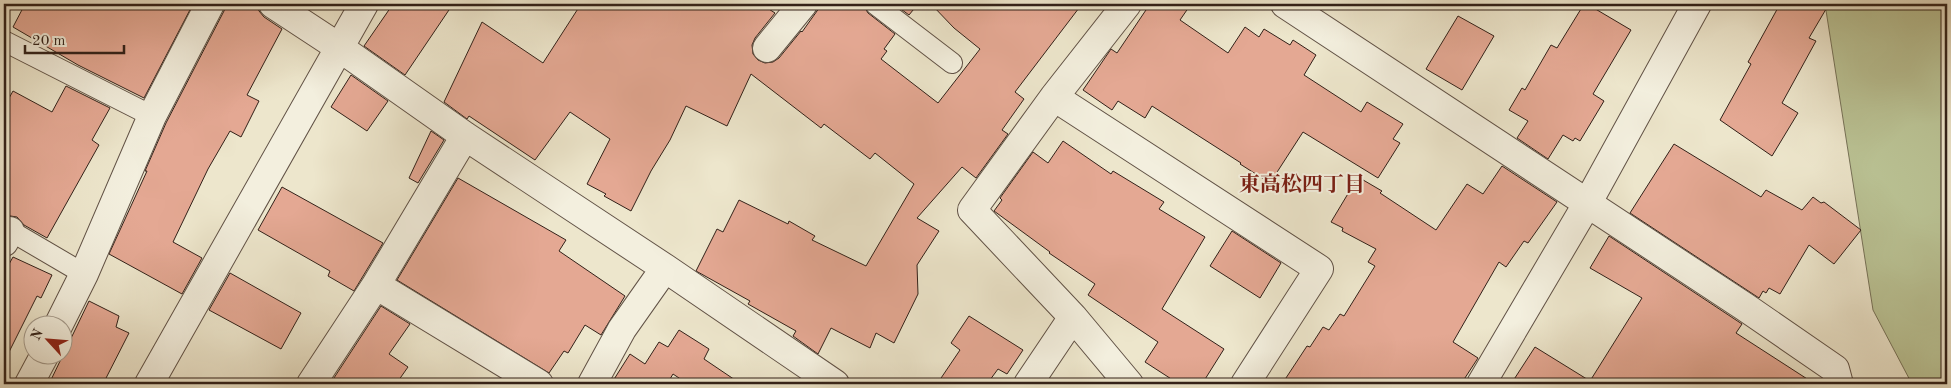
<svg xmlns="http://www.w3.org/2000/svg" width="1951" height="388" viewBox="0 0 1951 388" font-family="'Old Standard TT','Noto Serif JP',serif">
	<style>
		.green { fill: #bbc496; stroke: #767258 }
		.building { fill: #e4a893; stroke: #322119 }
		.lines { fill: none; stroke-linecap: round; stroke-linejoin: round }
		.service-casing { stroke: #615246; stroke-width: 22 }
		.minor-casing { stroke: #615246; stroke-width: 30 }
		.service { stroke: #f3efde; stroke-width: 20 }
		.minor { stroke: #f3efde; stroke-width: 28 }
		.labels { text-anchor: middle; stroke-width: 4; stroke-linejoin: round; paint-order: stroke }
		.neighbourhood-label { font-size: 21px; font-weight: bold; fill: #7a1f14; stroke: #f3efde }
	</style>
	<rect width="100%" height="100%" fill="#ede6cc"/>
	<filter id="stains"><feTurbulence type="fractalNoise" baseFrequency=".004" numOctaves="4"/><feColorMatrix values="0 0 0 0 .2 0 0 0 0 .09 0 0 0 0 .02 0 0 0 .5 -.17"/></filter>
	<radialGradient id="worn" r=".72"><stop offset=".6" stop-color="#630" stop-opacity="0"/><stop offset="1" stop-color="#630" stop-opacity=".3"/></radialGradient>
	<path class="green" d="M1825 4H1947V384H1912L1873 310Z"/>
	<path class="building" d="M25 4H193L144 98 78 65 13 27Z
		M226 4H257L259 11 264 17 282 29 247 95 259 101 241 137 230 131 208 169 173 242 202 258 182 294 109 254 147 171H145L166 123 224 11Z
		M393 4H453L405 75 364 46Z
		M581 4H761L775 13 755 38 752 45 753 54 758 60 765 63 773 62 779 58 801 31 802 32 822 4H863L868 13 895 34 884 49 887 51 881 59 938 103 980 49 954 28 931 4H1082L1015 92 1024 99 1002 130 1008 134 976 178 962 167 917 218 939 231 917 265 918 294 894 343 876 333 870 348 831 328 818 354 793 336 796 331 748 304 750 301 696 271 717 229 723 232 739 200 788 224 789 221 815 236 812 240 866 266 914 184 875 153 870 159 824 124 821 128 751 74 727 126 686 106 670 140 651 171 631 211 604 196 606 194 587 184 610 139 570 112 535 160 469 116 467 119 444 102 482 22 543 63Z
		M894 4H918L909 15Z
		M1150 4H1191L1180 20 1228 53 1245 27 1259 37 1264 29 1290 45 1293 40 1316 55 1304 75 1361 112 1367 102 1403 124 1393 139 1400 143 1378 178 1303 132 1270 183 1240 164 1241 163 1152 106 1145 118 1118 101 1112 110 1083 90 1111 49 1117 53Z
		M1584 4H1587L1631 30 1593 94 1604 101 1580 141 1575 138 1573 141 1563 135 1548 159 1517 138 1528 121 1509 110 1522 88 1525 90 1551 45 1557 48Z
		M1780 4H1829L1809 38 1816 41 1782 103 1798 113 1772 156 1720 120 1751 64 1748 62Z
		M1458 16 1494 36 1462 90 1426 69Z
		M351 75 388 101 367 131 331 107Z
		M66 86 110 108 92 140 99 145 47 238 24 225 17 217 4 215V107L13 91 52 112Z
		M431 131 444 140 418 183 409 178Z
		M1063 141 1111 174 1113 171 1164 202 1159 209 1205 237 1162 309 1224 349 1202 384H1179L1145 362 1158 342 1088 295 1095 284 1049 253 1050 252 994 211 1002 200 1000 198 1033 152 1048 163Z
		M1674 144 1761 197 1766 190 1802 210 1813 197 1821 203 1824 202 1861 230 1834 264 1809 245 1780 294 1769 288 1766 293 1763 291 1759 298 1630 213Z
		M1502 166 1557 202 1528 243 1524 241 1506 267 1499 262 1453 342 1478 358 1461 384H1282L1307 346 1310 347 1323 327 1329 330 1340 314 1344 316 1375 266 1368 262 1376 249 1342 231 1343 228 1331 222 1358 177 1382 191 1380 193 1436 230 1467 184 1483 194Z
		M458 178 566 240 559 251 625 296 601 335 585 325 568 353 564 351 549 373 397 280Z
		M282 187 383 243 354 291 328 276 330 271 258 230Z
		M1232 231 1281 263 1260 298 1210 266Z
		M1609 236 1742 324 1736 333 1815 384H1511L1535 347 1590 381 1642 298 1590 268Z
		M13 257 52 275 41 298 37 296 4 362V273Z
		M230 273 301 313 281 349 209 310Z
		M89 301 119 316 116 327 129 333 103 384H49Z
		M381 306 410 324 389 354 408 367 396 384H330Z
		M969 316 1023 350 1007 374 998 369 987 384H937L960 350 951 343Z
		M679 330 709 349 704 359 741 384H688L673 374 670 379 679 384H611L630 354 645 364 659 342 668 347Z"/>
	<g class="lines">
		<defs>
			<path id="service" d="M875 4 952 63
				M4 41 152 116
				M4 227 84 274"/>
			<path id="minor" d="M273 4 340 48 465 136 665 268 835 384
				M1127 4 1054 97 972 210 1073 317 1129 384
				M1285 4 1745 307 1835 369 1839 384
				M767 48 803 4
				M1054 97 1319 269 1245 384
				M465 136 376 285 539 384
				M4 242 10 231
				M58 326 84 274 152 116 210 4
				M29 384 44 356
				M149 384 364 4
				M311 384 376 285
				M592 384 622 329 665 268
				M1028 384 1073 317
				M1481 384 1587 204 1697 4"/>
		</defs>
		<use href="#service" class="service-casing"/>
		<use href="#minor" class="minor-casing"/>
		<use href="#service" class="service"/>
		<use href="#minor" class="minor"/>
	</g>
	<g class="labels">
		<g class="neighbourhood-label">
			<text x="1302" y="191">東高松四丁目</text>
		</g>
	</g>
	<rect width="1951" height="388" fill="none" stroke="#ede6cc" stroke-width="20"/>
	<rect x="5" y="5" width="1941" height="378" fill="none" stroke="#322119" stroke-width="2.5"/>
	<rect x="10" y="10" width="1931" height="368" fill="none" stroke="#322119"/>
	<g transform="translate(48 340) rotate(296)"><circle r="24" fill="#f3efde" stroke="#a69d8f"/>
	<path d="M0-4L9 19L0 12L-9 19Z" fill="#8f2418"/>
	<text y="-8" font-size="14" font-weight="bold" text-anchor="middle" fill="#322119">N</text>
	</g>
	<path d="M25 45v8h99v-8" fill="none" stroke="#322119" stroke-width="2.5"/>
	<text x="32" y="45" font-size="15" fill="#322119" stroke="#f3efde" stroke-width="4" paint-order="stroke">20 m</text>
	<rect width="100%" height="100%" filter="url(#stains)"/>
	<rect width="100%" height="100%" fill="url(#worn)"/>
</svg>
